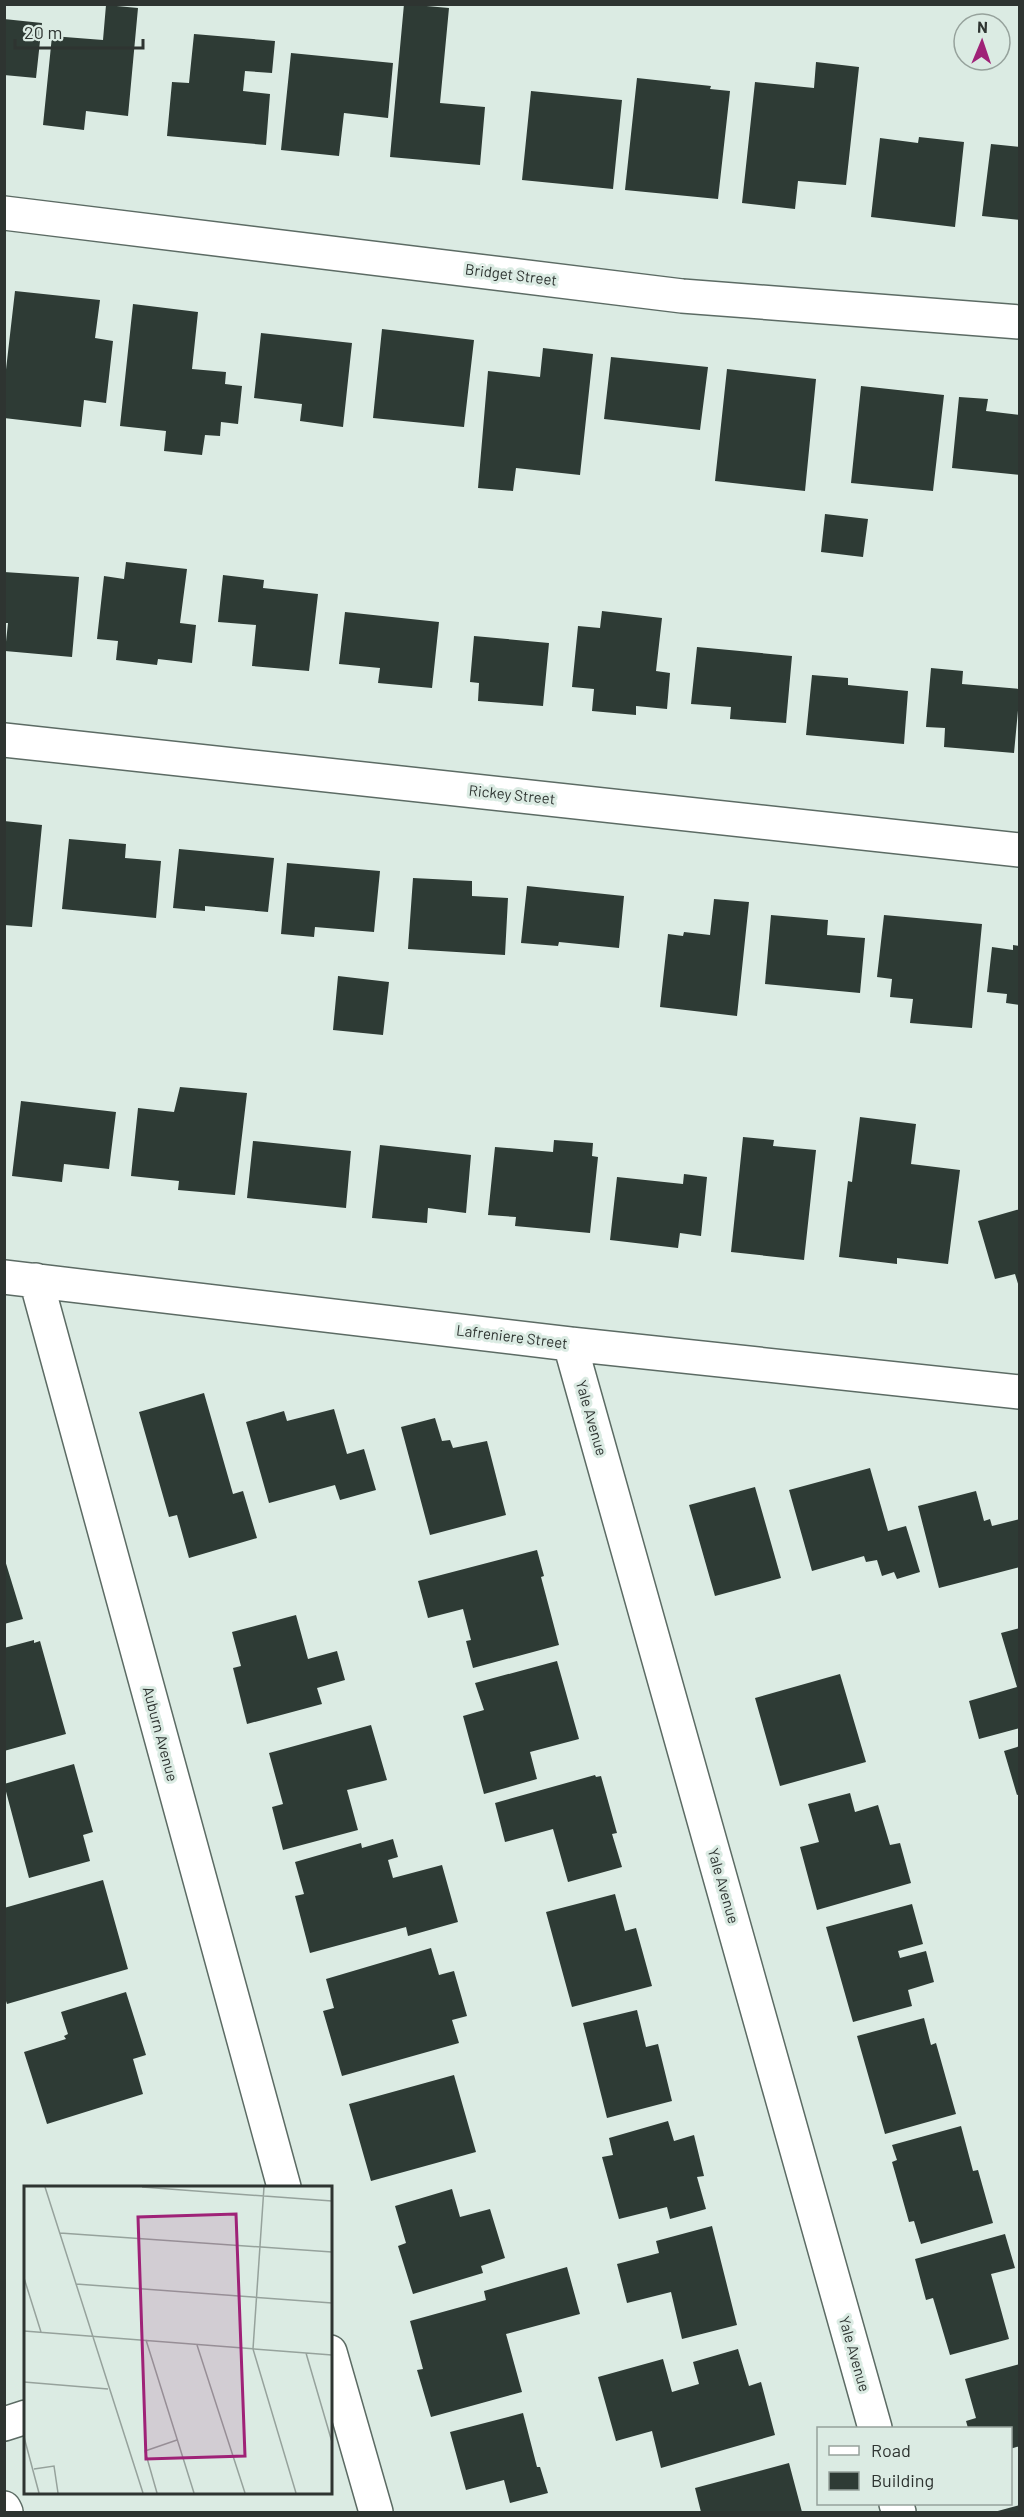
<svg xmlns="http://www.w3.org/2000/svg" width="1024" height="2517" viewBox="0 0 1024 2517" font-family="Barlow,sans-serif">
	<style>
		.building { fill: #2e3b35 }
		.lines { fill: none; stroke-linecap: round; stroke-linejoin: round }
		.minor-casing { stroke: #5c6b64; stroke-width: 36 }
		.minor { stroke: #fff; stroke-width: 33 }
		.labels { text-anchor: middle; stroke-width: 6; stroke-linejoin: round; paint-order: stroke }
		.street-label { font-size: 15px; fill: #2e3431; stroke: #dbebe3 }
		.inset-road { fill: none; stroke: #96a29c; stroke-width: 1.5 }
		.view { fill: #9f2277; fill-opacity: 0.15; stroke: #9f2277; stroke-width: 3 }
		.inset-edge { fill: none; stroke: #2e3431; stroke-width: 3 }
	</style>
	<rect width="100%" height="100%" fill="#dbebe3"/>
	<path class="building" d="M404 4 449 8 440 103 485 107 480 165 390 157Z
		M106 5 138 8 128 116 86 111 84 130 43 125 52 36 103 40Z
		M4 19 42 23 36 78 4 75Z
		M194 34 275 41 272 73 245 71 243 91 270 94 266 145 167 136 172 82 189 83Z
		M291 53 393 63 388 118 344 113 339 156 281 150Z
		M816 62 859 67 846 185 798 181 795 209 742 203 755 82 814 88Z
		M637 78 711 86 710 89 730 91 718 199 625 190Z
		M531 91 622 100 613 189 522 180Z
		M919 137 964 142 955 227 871 217 880 138 918 143Z
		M991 144 1020 147V220L982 216Z
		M15 291 100 300 95 338 113 341 106 403 84 400 81 427 4 418V387Z
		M133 304 198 312 192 369 226 372 225 384 242 386 238 424 221 422 220 436 205 435 202 455 164 451 166 431 120 426Z
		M382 329 474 340 464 427 373 418Z
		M261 333 352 343 343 427 300 421 302 404 254 398Z
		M543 348 593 354 580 475 516 468 513 491 478 488 488 371 540 377Z
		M611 357 708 367 700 430 604 419Z
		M727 369 816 379 805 491 715 481Z
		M861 386 944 395 933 491 851 483Z
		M959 397 988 399 986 411 1020 415V475L952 468Z
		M825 514 868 519 863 557 821 552Z
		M126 562 187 569 180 623 196 625 192 663 158 659 157 665 116 660 118 641 97 639 104 576 124 579Z
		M4 572 79 577 72 657 5 651 8 623H4Z
		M223 575 264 580 263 588 318 594 309 671 252 666 256 625 218 622Z
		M602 611 662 618 656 671 670 673 667 709 636 706V715L592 711 594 689 572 687 578 626 600 628Z
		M345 612 439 622 432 688 378 683 380 668 339 664Z
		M474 636 549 643 543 706 478 701 479 683 470 682Z
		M697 647 792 656 786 723 730 719 731 707 691 704Z
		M931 668 963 671 962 684 1020 689 1014 753 944 747 945 728 926 727Z
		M812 675 848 678V685L908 691 904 744 806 735Z
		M4 821 42 825 32 927 4 925Z
		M69 839 126 844 125 858 161 861 156 918 62 909Z
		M179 849 274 858 268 912 205 906V911L173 908Z
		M287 863 380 871 374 932 315 927 314 937 281 934Z
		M413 878 472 881V896L508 898 505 955 408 949Z
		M527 886 624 896 619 948 559 942 558 946 521 943Z
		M714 899 749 902 737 1016 660 1007 668 934 683 936 684 932 710 935Z
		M771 915 828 920 827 935 865 938 860 993 765 984Z
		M884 915 982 924 972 1028 910 1023 913 999 890 997 892 979 877 977Z
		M1013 945 1020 946V1005L1006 1003 1007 994 987 992 992 947 1013 950Z
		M338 976 389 982 383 1035 333 1030Z
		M180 1087 247 1093 235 1195 178 1190 179 1181 131 1176 138 1108 174 1112Z
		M21 1101 116 1112 109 1169 64 1164 62 1182 12 1176Z
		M860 1117 916 1124 911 1164 960 1170 948 1264 897 1258V1264L839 1257 848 1181 852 1182Z
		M743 1137 774 1140 773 1146 816 1150 804 1260 731 1252Z
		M554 1140 593 1143 592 1156 598 1157 590 1233 515 1226 516 1217 488 1215 495 1147 553 1152Z
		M253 1141 351 1151 346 1208 247 1198Z
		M380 1145 471 1155 466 1213 428 1208 427 1223 372 1218Z
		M684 1174 707 1177 701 1236 680 1233 678 1248 610 1240 617 1177 683 1184Z
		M1020 1209V1287H1019L1015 1274 995 1279 978 1221Z
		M204 1393 233 1494 243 1491 257 1538 189 1558 177 1515 169 1517 139 1412Z
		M334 1409 347 1454 364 1449 376 1490 340 1500 335 1485 269 1503 246 1422 284 1411 287 1421Z
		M435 1418 442 1441 450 1440 453 1448 487 1441 506 1515 430 1535 401 1427Z
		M870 1468 888 1531 906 1526 920 1572 897 1579 894 1572 882 1576 877 1560 866 1562 864 1556 812 1571 789 1490Z
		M755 1487 781 1578 715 1596 689 1505Z
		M976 1491 984 1521 990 1519 992 1526 1020 1519V1567L939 1588 918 1506Z
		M537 1550 544 1576 541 1577 559 1645 473 1668 466 1641 471 1640 463 1609 428 1618 418 1581Z
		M4 1557 23 1619 4 1624Z
		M296 1615 308 1659 337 1651 345 1680 317 1688 322 1704 247 1724 233 1668 241 1666 232 1632Z
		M1020 1628V1728L979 1739 969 1701 1017 1687 1001 1633Z
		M34 1640V1643L40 1641 66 1734 4 1751V1648Z
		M557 1661 579 1739 530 1752 537 1779 484 1794 463 1716 484 1710 475 1683Z
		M840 1674 866 1762 780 1786 755 1698Z
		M371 1725 387 1780 347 1790 358 1830 283 1850 272 1807 283 1804 269 1753Z
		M1020 1746V1794L1017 1795 1004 1751Z
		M74 1764 93 1832 83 1835 90 1861 29 1878 4 1784Z
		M595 1775 596 1777 601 1776 617 1833 612 1834 622 1867 568 1882 553 1829 505 1842 495 1803Z
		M850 1793 855 1812 878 1805 890 1845 900 1843 911 1883 817 1910 800 1847 819 1842 808 1804Z
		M393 1839 398 1857 388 1860 393 1878 442 1865 458 1922 408 1936 406 1927 310 1953 295 1896 304 1894 295 1862 361 1843 362 1848Z
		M103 1880 128 1969 7 2004 4 1995V1908Z
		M615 1894 625 1931 636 1928 652 1986 572 2007 546 1912Z
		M912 1904 923 1944 898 1951 900 1958 926 1951 934 1982 908 1990 912 2006 853 2022 826 1927Z
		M431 1948 439 1975 454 1971 467 2016 452 2020 459 2043 342 2076 323 2011 334 2008 326 1979Z
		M126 1992 146 2055 133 2059 143 2094 47 2124 24 2052 66 2039 64 2036 68 2034 61 2012Z
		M637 2010 646 2047 658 2044 672 2101 607 2118 583 2023Z
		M924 2018 931 2045 936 2043 956 2114 885 2134 857 2036Z
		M454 2075 476 2152 371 2181 349 2104Z
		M668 2121 674 2141 694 2135 704 2176 697 2177 706 2209 670 2219 667 2207 619 2219 602 2157 613 2155 609 2138Z
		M961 2126 973 2171 978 2170 993 2223 921 2244 914 2221 909 2222 892 2162 897 2160 892 2145Z
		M452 2189 460 2217 490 2209 505 2258 481 2266 483 2273 413 2294 398 2246 406 2243 395 2206Z
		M712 2226 737 2325 682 2339 671 2292 627 2303 617 2264 659 2253 656 2241Z
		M1005 2234 1015 2268 991 2274 1009 2339 950 2355 933 2298 926 2300 915 2259Z
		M567 2267 580 2314 506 2334 522 2392 431 2417 417 2370 423 2369 410 2321 486 2300 484 2291Z
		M738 2349 749 2386 761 2382 775 2435 661 2468 652 2431 616 2441 598 2377 663 2359 672 2392 699 2384 693 2362Z
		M1020 2364V2446L1010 2449V2428H968L966 2421 976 2418 965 2379Z
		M523 2413 537 2467H540L548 2493 510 2503 504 2480 466 2490 450 2432Z
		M789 2463 802 2512H701L695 2488Z
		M1020 2505V2512H994Z"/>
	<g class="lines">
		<defs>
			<path id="minor" d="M4 213 682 296 1020 322
				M4 740 1020 850
				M4 1277 570 1344 1020 1392
				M36 1280 284 2187
				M570 1344 875 2428
				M330 2352 376 2512
				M4 2424 26 2417
				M896 2504 899 2512
				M4 2508 6 2512"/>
		</defs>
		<use href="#minor" class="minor-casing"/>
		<use href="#minor" class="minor"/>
	</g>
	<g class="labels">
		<g class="street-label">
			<text transform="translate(511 275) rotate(7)" y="5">Bridget Street</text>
			<text transform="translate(512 795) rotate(6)" y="5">Rickey Street</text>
			<text transform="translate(512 1337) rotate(7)" y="5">Lafreniere Street</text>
			<text transform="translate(591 1418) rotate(74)" y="5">Yale Avenue</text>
			<text transform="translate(160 1734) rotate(75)" y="5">Auburn Avenue</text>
			<text transform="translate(723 1886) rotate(74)" y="5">Yale Avenue</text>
			<text transform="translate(854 2354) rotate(74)" y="5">Yale Avenue</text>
		</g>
	</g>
	<g transform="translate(24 2186)">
		<rect width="308" height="308" fill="#dbebe3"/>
		<path class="inset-road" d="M21 1 119 307M118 1 308 15M240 1 229 163 272 307M36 47 308 66M0 92 17 146M52 98 308 117M0 145 308 169M122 154 170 307M173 159 221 307M282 167 308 256M0 196 84 203M0 251 15 307M10 283 30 280 34 307M133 307 121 265 153 254"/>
		<path class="view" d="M212 28 221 270 122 273 114 31Z"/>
		<rect width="308" height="308" class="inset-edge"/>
	</g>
	<rect width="1024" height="2517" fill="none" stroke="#2e3431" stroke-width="12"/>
	<rect x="817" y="2427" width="195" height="78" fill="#dbebe3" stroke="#96a29c" stroke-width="1.5"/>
	<rect x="829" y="2446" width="30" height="9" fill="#ffffff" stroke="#96a29c" stroke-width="1.5"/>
	<text x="871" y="2457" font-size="18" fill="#2e3431">Road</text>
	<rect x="829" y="2472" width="30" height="18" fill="#2e3b35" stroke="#96a29c" stroke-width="1.5"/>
	<text x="871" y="2487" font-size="18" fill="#2e3431">Building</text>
	<g transform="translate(982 42) rotate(2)"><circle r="28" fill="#dbebe3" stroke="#96a29c" stroke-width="1.5"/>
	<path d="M0-4.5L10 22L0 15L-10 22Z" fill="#9f2277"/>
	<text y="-9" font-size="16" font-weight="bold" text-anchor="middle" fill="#2e3431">N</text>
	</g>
	<path d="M15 39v9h128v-9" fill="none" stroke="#2e3431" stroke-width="3"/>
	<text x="24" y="39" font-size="18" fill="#2e3431" stroke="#dbebe3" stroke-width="4.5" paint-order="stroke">20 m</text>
</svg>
